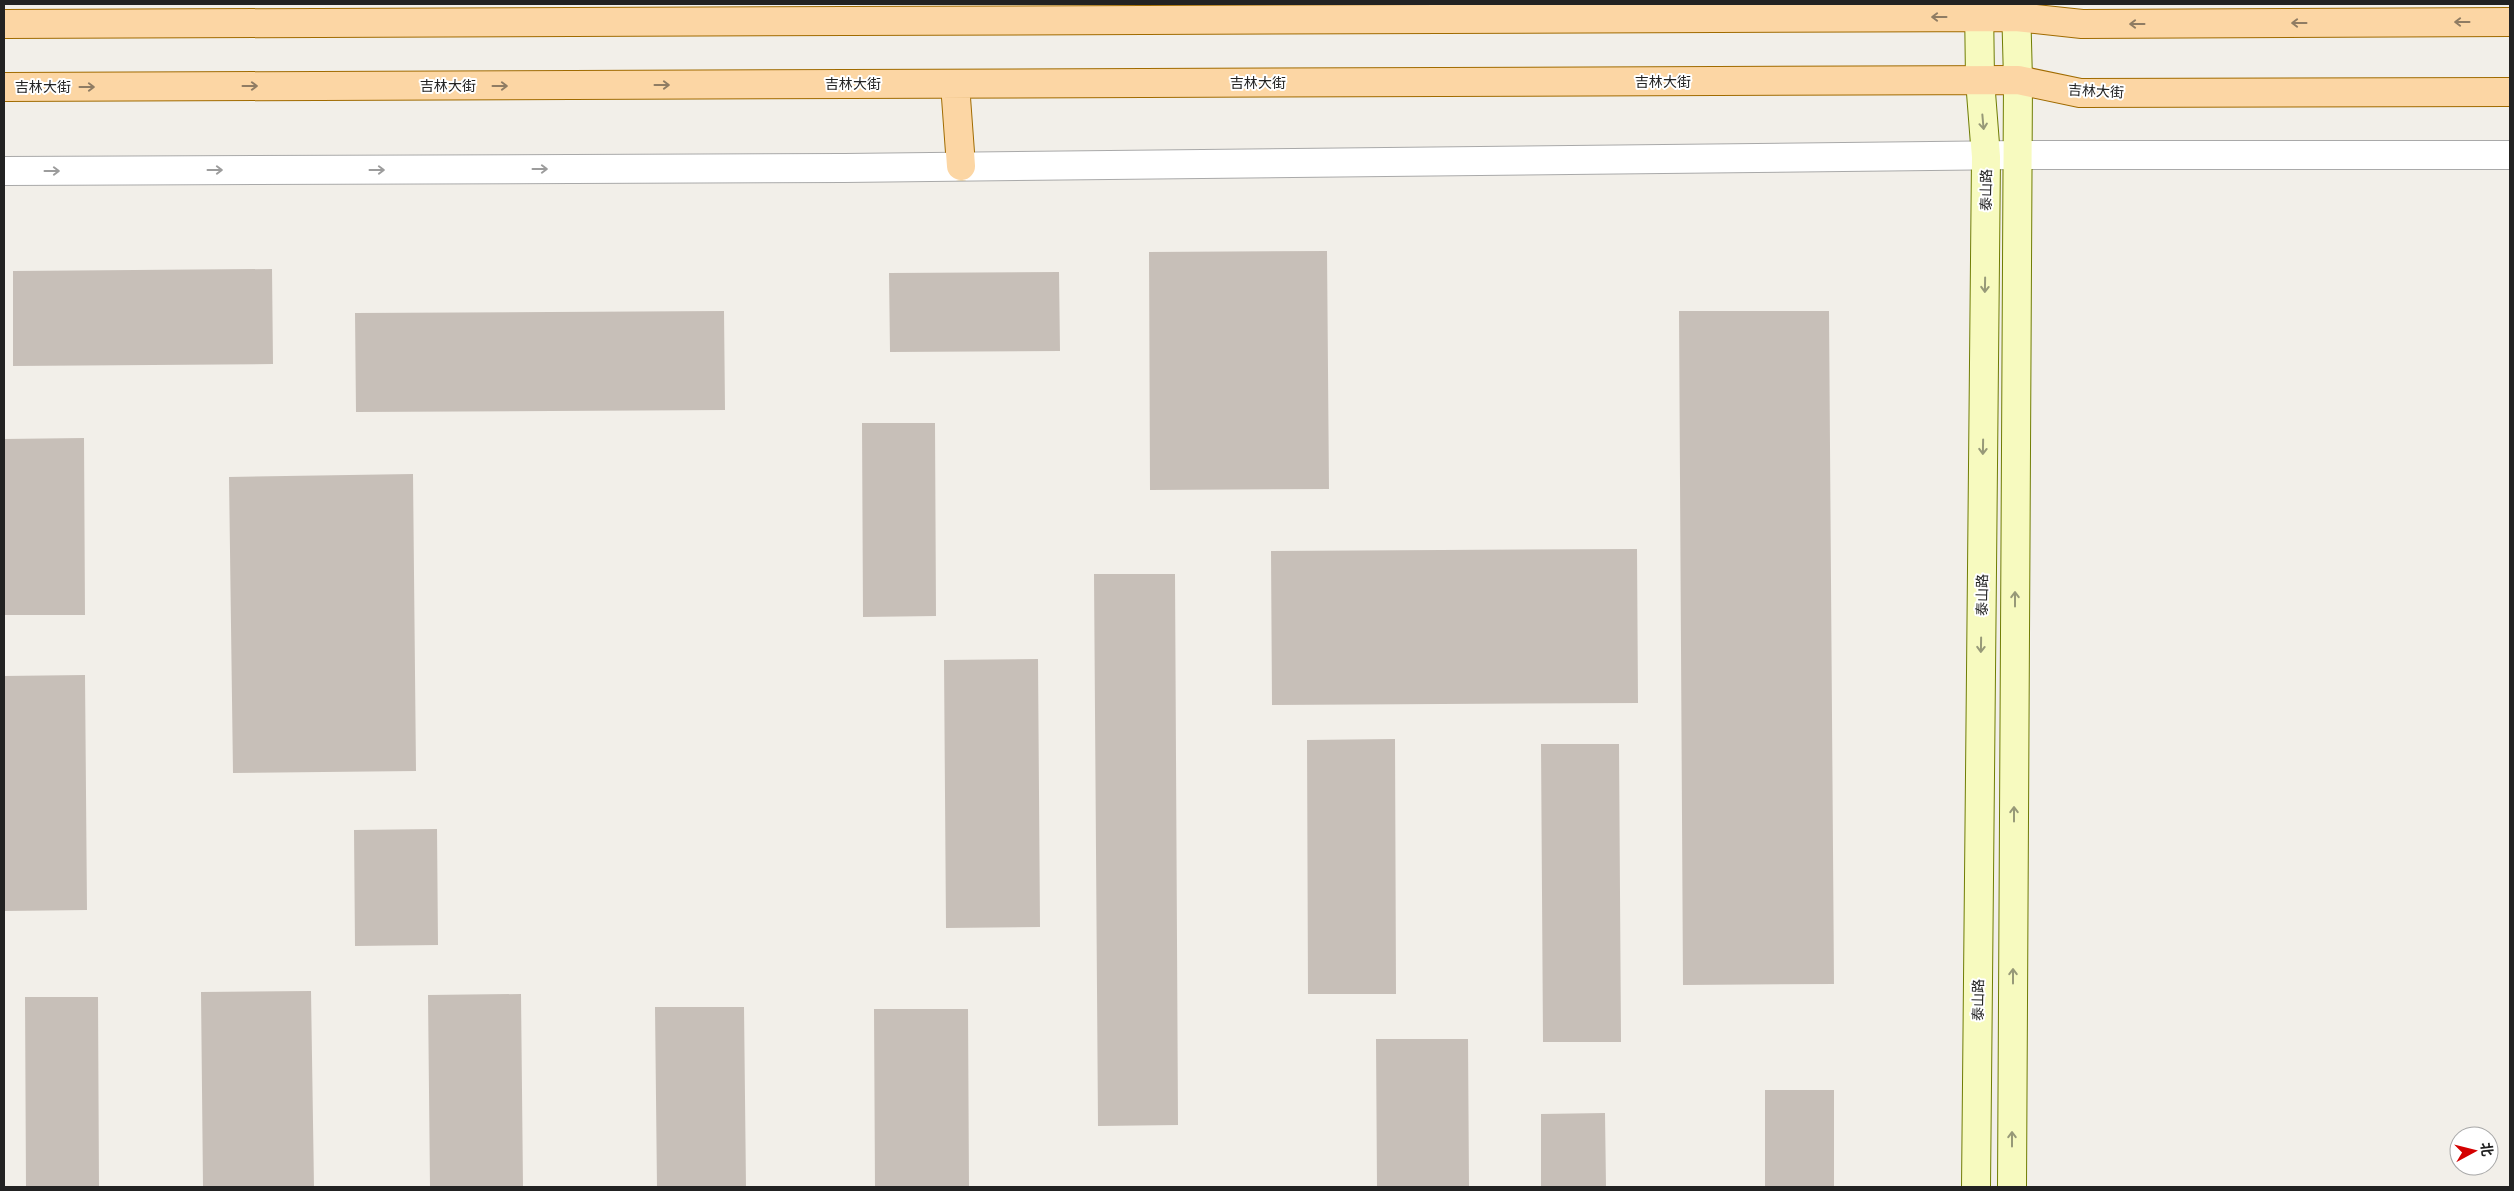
<svg xmlns="http://www.w3.org/2000/svg" width="2514" height="1191" viewBox="0 0 2514 1191" font-family="Poppins,'Noto Sans SC',sans-serif">
	<style>
		.building { fill: #c7bfb8 }
		.lines { fill: none; stroke-linecap: round; stroke-linejoin: round }
		.tertiary-casing { stroke: #a9a9a9; stroke-width: 30 }
		.secondary-casing { stroke: #707d05; stroke-width: 30 }
		.primary-casing { stroke: #a06b00; stroke-width: 30 }
		.tertiary { stroke: #fff; stroke-width: 28 }
		.secondary { stroke: #f7fabf; stroke-width: 28 }
		.primary { stroke: #fcd6a4; stroke-width: 28 }
		.oneway { stroke: #8f7c63 }
		.oneway2 { stroke: #979978 }
		.oneway3 { stroke: #9c9c9c }
		.labels { text-anchor: middle; stroke-width: 4; stroke-linejoin: round; paint-order: stroke }
		.street-label { font-size: 14px; fill: #222; stroke: #fff }
	</style>
	<rect width="100%" height="100%" fill="#f2efe9"/>
	<path class="building" d="M1327 251 1329 489 1150 490 1149 252Z
		M272 269 273 364 13 366V271Z
		M1059 272 1060 351 890 352 889 273Z
		M724 311 725 410 356 412 355 313Z
		M1679 311H1829L1834 984 1683 985Z
		M862 423H935L936 616 863 617Z
		M84 438 85 615H4V439Z
		M413 474 416 771 233 773 229 477Z
		M1637 549 1638 703 1272 705 1271 551Z
		M1094 574H1175L1178 1125 1098 1126Z
		M1038 659 1040 927 946 928 944 660Z
		M85 675 87 910 4 911V676Z
		M1395 739 1396 994H1308L1307 740Z
		M1541 744H1619L1621 1042H1543Z
		M437 829 438 945 355 946 354 830Z
		M311 991 314 1187H203L201 992Z
		M521 994 523 1187H430L428 995Z
		M25 997H98L99 1187H26Z
		M655 1007H744L746 1187H657Z
		M874 1009H968L969 1187H875Z
		M1376 1039H1468L1469 1187H1377Z
		M1765 1090H1834V1187H1765Z
		M1605 1113 1606 1187H1541V1114Z"/>
	<g class="lines">
		<defs>
			<path id="tertiary" d="M4 171 844 168 2018 155H2510"/>
			<path id="secondary" d="M1976 1187 1986 157 1980 80 1979 4
				M2012 1187 2018 80 2016 4"/>
			<path id="primary" d="M4 24 2016 17 2082 24 2510 22
				M955 84 961 166
				M4 87 2018 80 2080 93 2510 92"/>
		</defs>
		<use href="#tertiary" class="tertiary-casing"/>
		<use href="#secondary" class="secondary-casing"/>
		<use href="#primary" class="primary-casing"/>
		<use href="#tertiary" class="tertiary"/>
		<use href="#secondary" class="secondary"/>
		<use href="#primary" class="primary"/>
	</g>
	<defs><path id="oneway-shaft" d="M-6 0H5M1.5-3L5.5 0L1.5 3" fill="none" stroke-width="1.6" stroke-linecap="round" stroke-linejoin="round" transform="scale(1.25)"/></defs>
	<g class="oneway">
		<use href="#oneway-shaft" transform="translate(1939 17) rotate(180)"/>
		<use href="#oneway-shaft" transform="translate(2462 22) rotate(180)"/>
		<use href="#oneway-shaft" transform="translate(2299 23) rotate(180)"/>
		<use href="#oneway-shaft" transform="translate(2137 24) rotate(180)"/>
		<use href="#oneway-shaft" transform="translate(662 85)"/>
		<use href="#oneway-shaft" transform="translate(250 86)"/>
		<use href="#oneway-shaft" transform="translate(500 86)"/>
		<use href="#oneway-shaft" transform="translate(87 87)"/>
	</g>
	<g class="oneway2">
		<use href="#oneway-shaft" transform="translate(1983 122) rotate(85)"/>
		<use href="#oneway-shaft" transform="translate(1985 285) rotate(91)"/>
		<use href="#oneway-shaft" transform="translate(1983 447) rotate(91)"/>
		<use href="#oneway-shaft" transform="translate(2015 599) rotate(-90)"/>
		<use href="#oneway-shaft" transform="translate(1981 645) rotate(91)"/>
		<use href="#oneway-shaft" transform="translate(2014 814) rotate(-90)"/>
		<use href="#oneway-shaft" transform="translate(2013 976) rotate(-90)"/>
		<use href="#oneway-shaft" transform="translate(2012 1139) rotate(-90)"/>
	</g>
	<g class="oneway3">
		<use href="#oneway-shaft" transform="translate(540 169)"/>
		<use href="#oneway-shaft" transform="translate(215 170)"/>
		<use href="#oneway-shaft" transform="translate(377 170)"/>
		<use href="#oneway-shaft" transform="translate(52 171)"/>
	</g>
	<g class="labels">
		<g class="street-label">
			<text x="1663" y="87">吉林大街</text>
			<text x="1258" y="88">吉林大街</text>
			<text x="853" y="89">吉林大街</text>
			<text x="448" y="91">吉林大街</text>
			<text x="43" y="92">吉林大街</text>
			<text transform="translate(2096 91) rotate(3)" y="5">吉林大街</text>
			<text transform="translate(1986 190) rotate(-89)" y="5">泰山路</text>
			<text transform="translate(1982 595) rotate(-89)" y="5">泰山路</text>
			<text transform="translate(1978 1000) rotate(-89)" y="5">泰山路</text>
		</g>
	</g>
	<rect width="2514" height="1191" fill="none" stroke="#222222" stroke-width="10"/>
	<g transform="translate(2474 1151) rotate(83)"><circle r="24" fill="#ffffff" stroke="#a7a7a7"/>
	<path d="M0-4L9 19L0 12L-9 19Z" fill="#d40000"/>
	<text y="-8" font-size="14" font-weight="bold" text-anchor="middle" fill="#222222">北</text>
	</g>
</svg>
